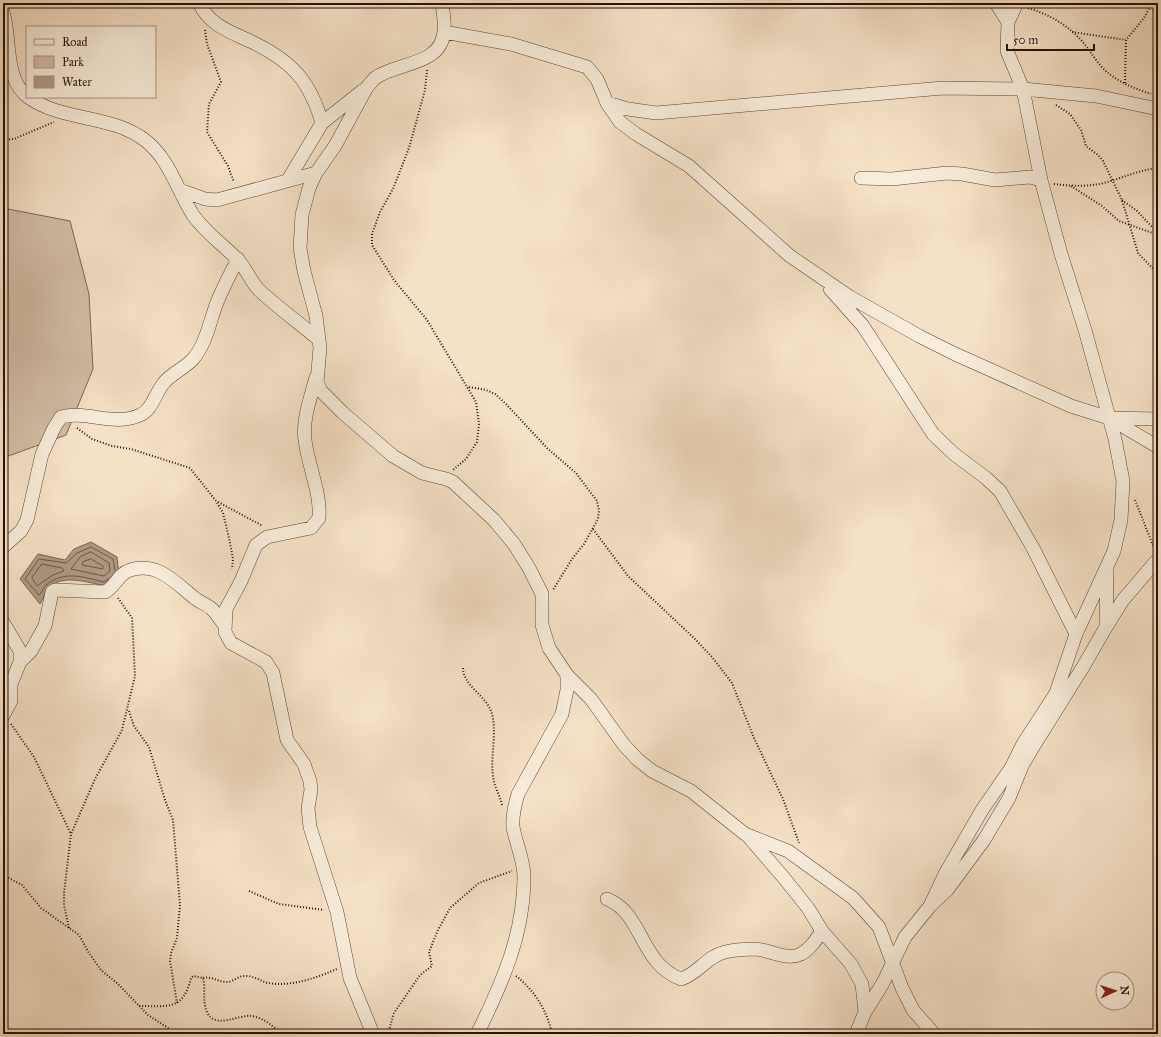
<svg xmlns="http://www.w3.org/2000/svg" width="1161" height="1037" viewBox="0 0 1161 1037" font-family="'IM FELL Great Primer',serif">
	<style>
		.green { fill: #d2bda5; stroke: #7c6654 }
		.water { fill: #af9a84; stroke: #796350 }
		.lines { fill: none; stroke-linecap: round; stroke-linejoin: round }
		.shore { stroke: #6b5544; stroke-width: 1 }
		.minor-casing { stroke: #5a4434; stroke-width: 14 }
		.path { stroke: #271003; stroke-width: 2; stroke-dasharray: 1 2; stroke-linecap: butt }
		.minor { stroke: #f8ecda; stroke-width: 13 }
	</style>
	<rect width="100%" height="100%" fill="#f5e1c6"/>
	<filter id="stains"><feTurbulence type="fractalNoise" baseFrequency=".005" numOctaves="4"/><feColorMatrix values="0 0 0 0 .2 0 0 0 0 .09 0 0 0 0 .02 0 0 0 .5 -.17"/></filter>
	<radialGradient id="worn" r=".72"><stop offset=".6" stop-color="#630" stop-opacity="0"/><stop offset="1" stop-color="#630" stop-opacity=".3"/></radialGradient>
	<path class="green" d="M3 198 8 209 70 221 89 294 93 369 66 435 3 458Z"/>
	<path class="water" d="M91 542 117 557 119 575 106 586C89 583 60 572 47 590 44 594 43 600 40 604L20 579 38 554 65 560 74 549Z"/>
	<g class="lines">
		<path class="shore" d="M91 552 109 563 110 571 104 576 71 569 80 557Z
			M91 559 103 566V569L82 565 83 562Z
			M42 564 62 568 64 571 53 575 37 586 32 578Z
			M108 579 104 582C83 577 65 570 46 585 43 588 42 593 39 595L25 579 39 559 66 563 77 553 91 547 113 559 115 571"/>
		<defs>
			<path id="minor" d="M199 3C210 26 231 32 252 42 292 61 310 81 322 123
				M442 3C443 12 445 21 444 31 442 66 397 62 375 78 372 81 370 84 367 87L335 146 316 173 309 188 302 215 300 248 304 271 316 316 320 348 317 382 321 391 343 413 393 456 422 473 446 479 453 482 494 520 514 544 529 568 542 594V625L549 648 567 675 591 699 624 745 637 759 652 771 691 791 745 834 788 851 853 898 879 927 902 988 913 1010 934 1034
				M996 3 1008 22
				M3 12C11 37 4 79 27 96
				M444 32 511 44 587 67 597 79 607 103 620 122 636 134 689 166 790 256 850 297 919 336 955 354 1071 406 1109 418 1158 447
				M28 97C63 122 112 114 146 141 170 160 177 190 193 215 205 232 222 244 236 258 246 267 250 281 259 290 277 307 298 322 317 338
				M607 103 628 109 656 113 943 88 1023 89 1096 96 1158 109
				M861 178 892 179 947 173 962 174 995 180 1030 177 1041 180
				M288 180 322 123 362 91
				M180 190 205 199 217 200 316 173
				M830 289 863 326 933 434 954 454 986 478 1000 491 1033 548 1076 634
				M316 377C311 397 302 420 305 440 308 466 321 492 319 518L311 528 267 537 256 545 241 581 226 609 225 632 231 643 266 662 273 673 287 740 304 764 310 781 311 790 308 808 310 827 337 912 350 978 373 1034
				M1109 418 1158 419
				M3 547 21 531 27 520 42 454 54 428 61 417C86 410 115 427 140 415 152 410 155 394 163 384 170 374 184 369 193 359 207 343 210 319 218 300 224 286 231 272 238 259
				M3 622 20 651V662L11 684V701L3 716
				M1106 627 1107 571
				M20 662 31 651 45 626 52 592 55 590 105 592C115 587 119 573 130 570 159 561 176 584 196 599 201 603 208 605 212 609 217 614 221 621 225 626
				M747 835 784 878 808 908 822 931 851 964 862 984 865 1012
				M607 899C644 914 639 963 681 979 698 974 707 956 725 952 734 950 746 949 756 949 770 950 787 961 801 954 810 949 816 940 822 931
				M930 906 945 874 982 810 1011 768 1023 744 1056 693 1076 634 1114 551 1121 520 1123 481 1115 439 1085 330 1061 254 1041 180 1023 89 1007 51 1008 22 1017 3
				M477 1034C502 984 524 934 524 877 524 860 516 844 513 827 512 815 515 804 518 794L562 714 567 690V675
				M856 1034 865 1012 883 983 905 937 930 906 947 890 984 840 1009 798 1022 766 1033 747 1083 667 1106 627 1123 600 1158 559"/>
		</defs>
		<use href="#minor" class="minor-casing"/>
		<path class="path" d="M1028 8C1048 14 1066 24 1080 39 1090 49 1096 63 1107 72 1120 83 1136 89 1151 94
			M205 30 207 44 221 82 209 104 207 132 228 166 234 182
			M1072 32 1126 40
			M427 70 425 90 409 148 393 189 380 212 372 234V245L394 280 427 320 476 402 479 424 477 442 466 459 453 470
			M1125 83 1126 40 1144 18 1152 3
			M1056 105 1070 114 1081 130 1086 146 1098 155 1103 161 1122 200 1138 253 1158 274
			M3 140 14 139 54 122
			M1054 184C1071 186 1087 187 1104 183 1122 178 1139 170 1158 168
			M1071 186 1102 206 1119 221 1158 235
			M1122 200 1137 211 1158 233
			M469 387 486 390 495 394 505 403 548 449 576 473 597 501 599 510 598 519 584 544 572 559 553 590
			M77 428 92 439 112 446 131 449 190 468 216 501 223 513 229 538 233 559 232 569
			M1135 500 1154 548
			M218 502 263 526
			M593 529 628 576 694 638 712 657 732 683 754 738 783 799 799 843
			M463 668C463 685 485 695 491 711 498 730 490 756 493 776 494 787 500 795 502 805
			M129 711 134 726 149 747 165 800 173 820 180 905 177 938 171 953 170 961 177 1003
			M11 724 34 757 71 834
			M3 875 22 885 41 908 79 935 89 953 101 970 118 984 148 1015 171 1030 175 1034
			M249 891 279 904 324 910
			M69 928 64 905V893L71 834 95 779 122 730 135 676 132 618 118 598
			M516 976C534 990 547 1010 552 1034
			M203 978C212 976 218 982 227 982 233 982 238 976 244 976 253 975 260 981 268 983 291 987 316 978 337 969
			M139 1006C168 1006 183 1011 191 978L193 976 203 978C206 989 202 1002 207 1012 215 1030 239 1014 252 1016 264 1018 273 1026 281 1034
			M388 1034 394 1013 420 975 432 966 429 952 438 930 450 908 479 883 512 871"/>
		<use href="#minor" class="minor"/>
	</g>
	<rect width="1161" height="1037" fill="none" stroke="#f5e1c6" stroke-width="16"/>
	<rect x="4" y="4" width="1153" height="1029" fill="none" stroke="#271003" stroke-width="2"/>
	<rect x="8" y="8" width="1145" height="1021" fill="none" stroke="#271003"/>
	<rect x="26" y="26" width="130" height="72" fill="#f8ecda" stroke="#a49484"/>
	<rect x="34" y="39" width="20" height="6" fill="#f8ecda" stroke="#a49484"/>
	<text x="62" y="46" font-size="12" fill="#271003">Road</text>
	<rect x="34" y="56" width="20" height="12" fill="#d2bda5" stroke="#a49484"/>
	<text x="62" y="66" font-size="12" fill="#271003">Park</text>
	<rect x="34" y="76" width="20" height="12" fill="#af9a84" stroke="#a49484"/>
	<text x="62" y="86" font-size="12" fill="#271003">Water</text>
	<g transform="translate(1115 991) rotate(87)"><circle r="19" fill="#f8ecda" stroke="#a49484"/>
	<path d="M0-3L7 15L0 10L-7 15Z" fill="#8f2418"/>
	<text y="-6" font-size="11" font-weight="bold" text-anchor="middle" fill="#271003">N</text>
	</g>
	<path d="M1007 44v6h87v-6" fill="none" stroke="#271003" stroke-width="2"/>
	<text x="1013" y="44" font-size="12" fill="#271003" stroke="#f8ecda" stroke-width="3" paint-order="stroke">50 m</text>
	<rect width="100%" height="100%" filter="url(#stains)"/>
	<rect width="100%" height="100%" fill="url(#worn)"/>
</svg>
